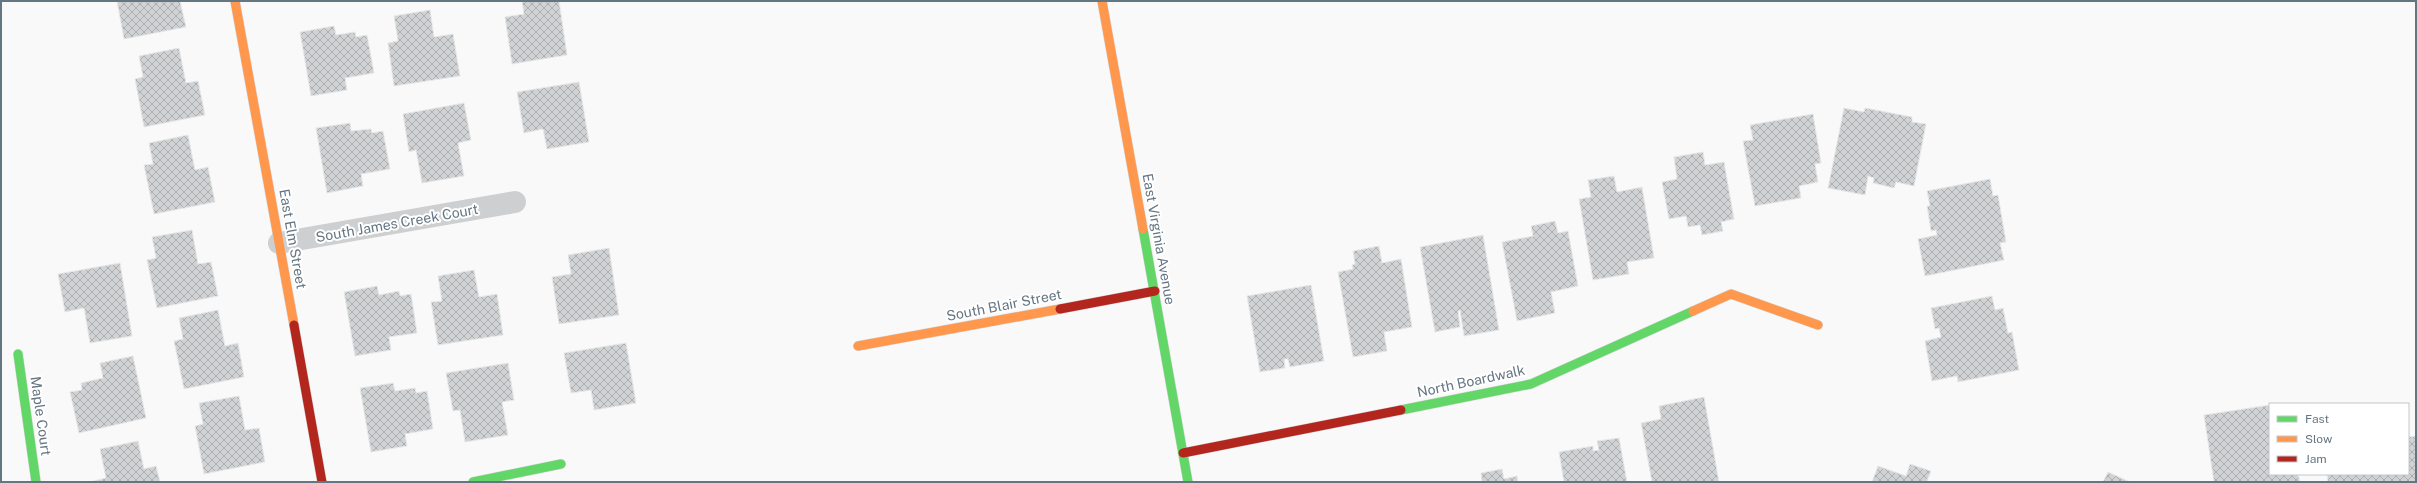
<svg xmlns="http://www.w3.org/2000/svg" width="2417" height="483" viewBox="0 0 2417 483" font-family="'Public Sans',sans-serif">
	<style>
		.building { fill: url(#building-cross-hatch); stroke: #e8e8e8 }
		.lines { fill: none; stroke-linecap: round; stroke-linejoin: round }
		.fast-casing { stroke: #d5d6d7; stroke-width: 10 }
		.slow-casing { stroke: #d5d6d7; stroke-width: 10 }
		.jam-casing { stroke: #d5d6d7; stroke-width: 10 }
		.street { stroke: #cecfd0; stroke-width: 22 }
		.fast { stroke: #63d668; stroke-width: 9 }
		.slow { stroke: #ff974d; stroke-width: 9 }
		.jam { stroke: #b3261e; stroke-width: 9 }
		.labels { text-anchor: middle; stroke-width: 4; stroke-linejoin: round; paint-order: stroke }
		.street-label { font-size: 14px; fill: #657683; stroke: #fff }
	</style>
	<defs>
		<pattern id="building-cross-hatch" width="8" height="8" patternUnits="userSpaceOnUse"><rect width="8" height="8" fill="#d0d2d3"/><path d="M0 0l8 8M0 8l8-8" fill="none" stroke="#acafb1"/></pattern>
	</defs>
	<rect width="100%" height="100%" fill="#f9f9f9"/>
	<path class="building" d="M117 1H180L186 27 124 39Z
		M522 1H559L567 55 512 64 505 17 524 14Z
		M430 10 434 37 453 34 460 76 394 86 388 43 398 41 394 16Z
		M334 26 336 35 355 32 356 37 367 35 374 73 345 78 347 90 311 96 300 32Z
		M179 48 186 83 198 81 205 115 144 127 135 79 143 77 139 56Z
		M579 82 589 142 547 149 543 129 524 133 517 92Z
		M464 103 471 140 458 143 464 176 422 183 416 150 409 152 403 114Z
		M1844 108 1864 112 1865 108 1912 117V122L1926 124 1914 186 1896 182 1894 188 1873 183 1874 178 1868 176 1865 195 1828 188Z
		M1813 114 1821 163 1815 164 1818 182 1799 186 1801 198 1755 206 1743 141 1753 140 1750 125Z
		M350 123 351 131 371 129 372 133 383 131 390 169 361 174 363 186 327 193 316 128Z
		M188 135 195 170 208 167 215 202 154 214 144 165 153 164 149 143Z
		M1703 152 1705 165 1724 162 1734 219 1721 222 1723 231 1702 235 1700 225 1688 227 1686 216 1669 219 1662 182 1677 179 1674 157Z
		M1614 176 1617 192 1642 187 1654 258 1627 262 1629 274 1593 280 1579 199 1591 197 1588 180Z
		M1990 179 1993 196 1998 195 2006 242 2000 243 2004 260 1925 276 1918 239 1937 235 1936 230 1931 231 1927 206H1930L1927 191Z
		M1555 221 1558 233 1568 231 1578 286 1551 292 1555 313 1517 321 1502 242 1533 236 1531 226Z
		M192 230 198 264 211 262 218 296 157 308 147 260 156 258 152 237Z
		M1483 235 1499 330 1464 336 1460 310 1458 311 1460 327 1435 332 1420 247Z
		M1379 246 1382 263 1401 259 1412 327 1384 332 1387 351 1353 357 1338 272 1353 269 1352 265 1355 264 1353 251Z
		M609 248 619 315 559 324 552 277 571 274 568 255Z
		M120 263 132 336 90 343 84 308 65 312 58 274Z
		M474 270 479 297 497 294 503 335 438 345 431 302 442 301 438 276Z
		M1311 285 1324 361 1290 367 1288 359H1284L1285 368 1260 372 1247 296Z
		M377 286 379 295 399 291 400 296 411 294 417 333 389 337 391 350 355 356 344 292Z
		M1992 296 1995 310 2003 308 2008 333 2012 332 2019 370 1958 382 1957 376 1932 381 1925 341 1941 337 1939 328 1935 329 1931 308Z
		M218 310 225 346 238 343 244 377 184 389 174 341 183 339 179 318Z
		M626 343 636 403 594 410 591 390 571 393 564 353Z
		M133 356 146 418 79 433 70 392 82 390 81 383 103 378 100 363Z
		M508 363 514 400 502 402 508 435 465 442 460 410 453 411 446 373Z
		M393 383 395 391 415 388 416 393 427 391 433 429 405 434 407 446 371 452 360 388Z
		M239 396 245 430 259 428 265 462 204 474 195 426 203 424 199 403Z
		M1704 397 1719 482H1652L1641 423 1661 419 1659 406Z
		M2270 405V474H2298L2300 482H2214L2204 415Z
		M2416 436V482H2328L2327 474H2408V437Z
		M1619 438 1627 482H1564L1559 452 1593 446V451L1599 450 1597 441Z
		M138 441 144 469 156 466 160 482H89L106 478 100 449Z
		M1910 464 1931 471 1927 481 1929 482H1872L1878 466 1906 476Z
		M1502 469 1504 479 1517 476 1518 482H1482L1481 473Z
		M2108 472 2130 482H2103Z"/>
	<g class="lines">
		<defs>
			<path id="fast" d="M1143 229 1188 482
				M18 354 36 482
				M1401 410 1531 384 1693 311
				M473 482 561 464"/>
			<path id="slow" d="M235 1 294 325
				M1102 1 1143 229
				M1693 311 1731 294 1818 325
				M858 346 1060 309"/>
			<path id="jam" d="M1060 309 1155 291
				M294 325 322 482
				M1183 453 1401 410"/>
		</defs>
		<use href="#fast" class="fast-casing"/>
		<use href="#slow" class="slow-casing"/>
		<use href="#jam" class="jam-casing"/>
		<path class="street" d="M279 243 515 202"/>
		<use href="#fast" class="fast"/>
		<use href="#slow" class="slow"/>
		<use href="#jam" class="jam"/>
	</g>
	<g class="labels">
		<g class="street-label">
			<text transform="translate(397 223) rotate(-10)" y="5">South James Creek Court</text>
			<text transform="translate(293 239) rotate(80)" y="5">East Elm Street</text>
			<text transform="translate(1159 239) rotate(80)" y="5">East Virginia Avenue</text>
			<text transform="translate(1004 305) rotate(-11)" y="5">South Blair Street</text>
			<text transform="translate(1471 381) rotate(-12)" y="5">North Boardwalk</text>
			<text transform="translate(41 416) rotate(82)" y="5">Maple Court</text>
		</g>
	</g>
	<rect width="2417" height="483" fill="none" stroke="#657683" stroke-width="4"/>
	<rect x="2269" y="403" width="140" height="72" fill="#ffffff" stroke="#c1c8cd"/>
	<rect x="2277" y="416" width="20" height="6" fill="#63d668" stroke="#c1c8cd"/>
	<text x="2305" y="423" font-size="12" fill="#657683">Fast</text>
	<rect x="2277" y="436" width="20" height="6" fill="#ff974d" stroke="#c1c8cd"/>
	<text x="2305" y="443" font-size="12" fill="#657683">Slow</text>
	<rect x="2277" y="456" width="20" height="6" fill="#b3261e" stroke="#c1c8cd"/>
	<text x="2305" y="463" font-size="12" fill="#657683">Jam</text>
</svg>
